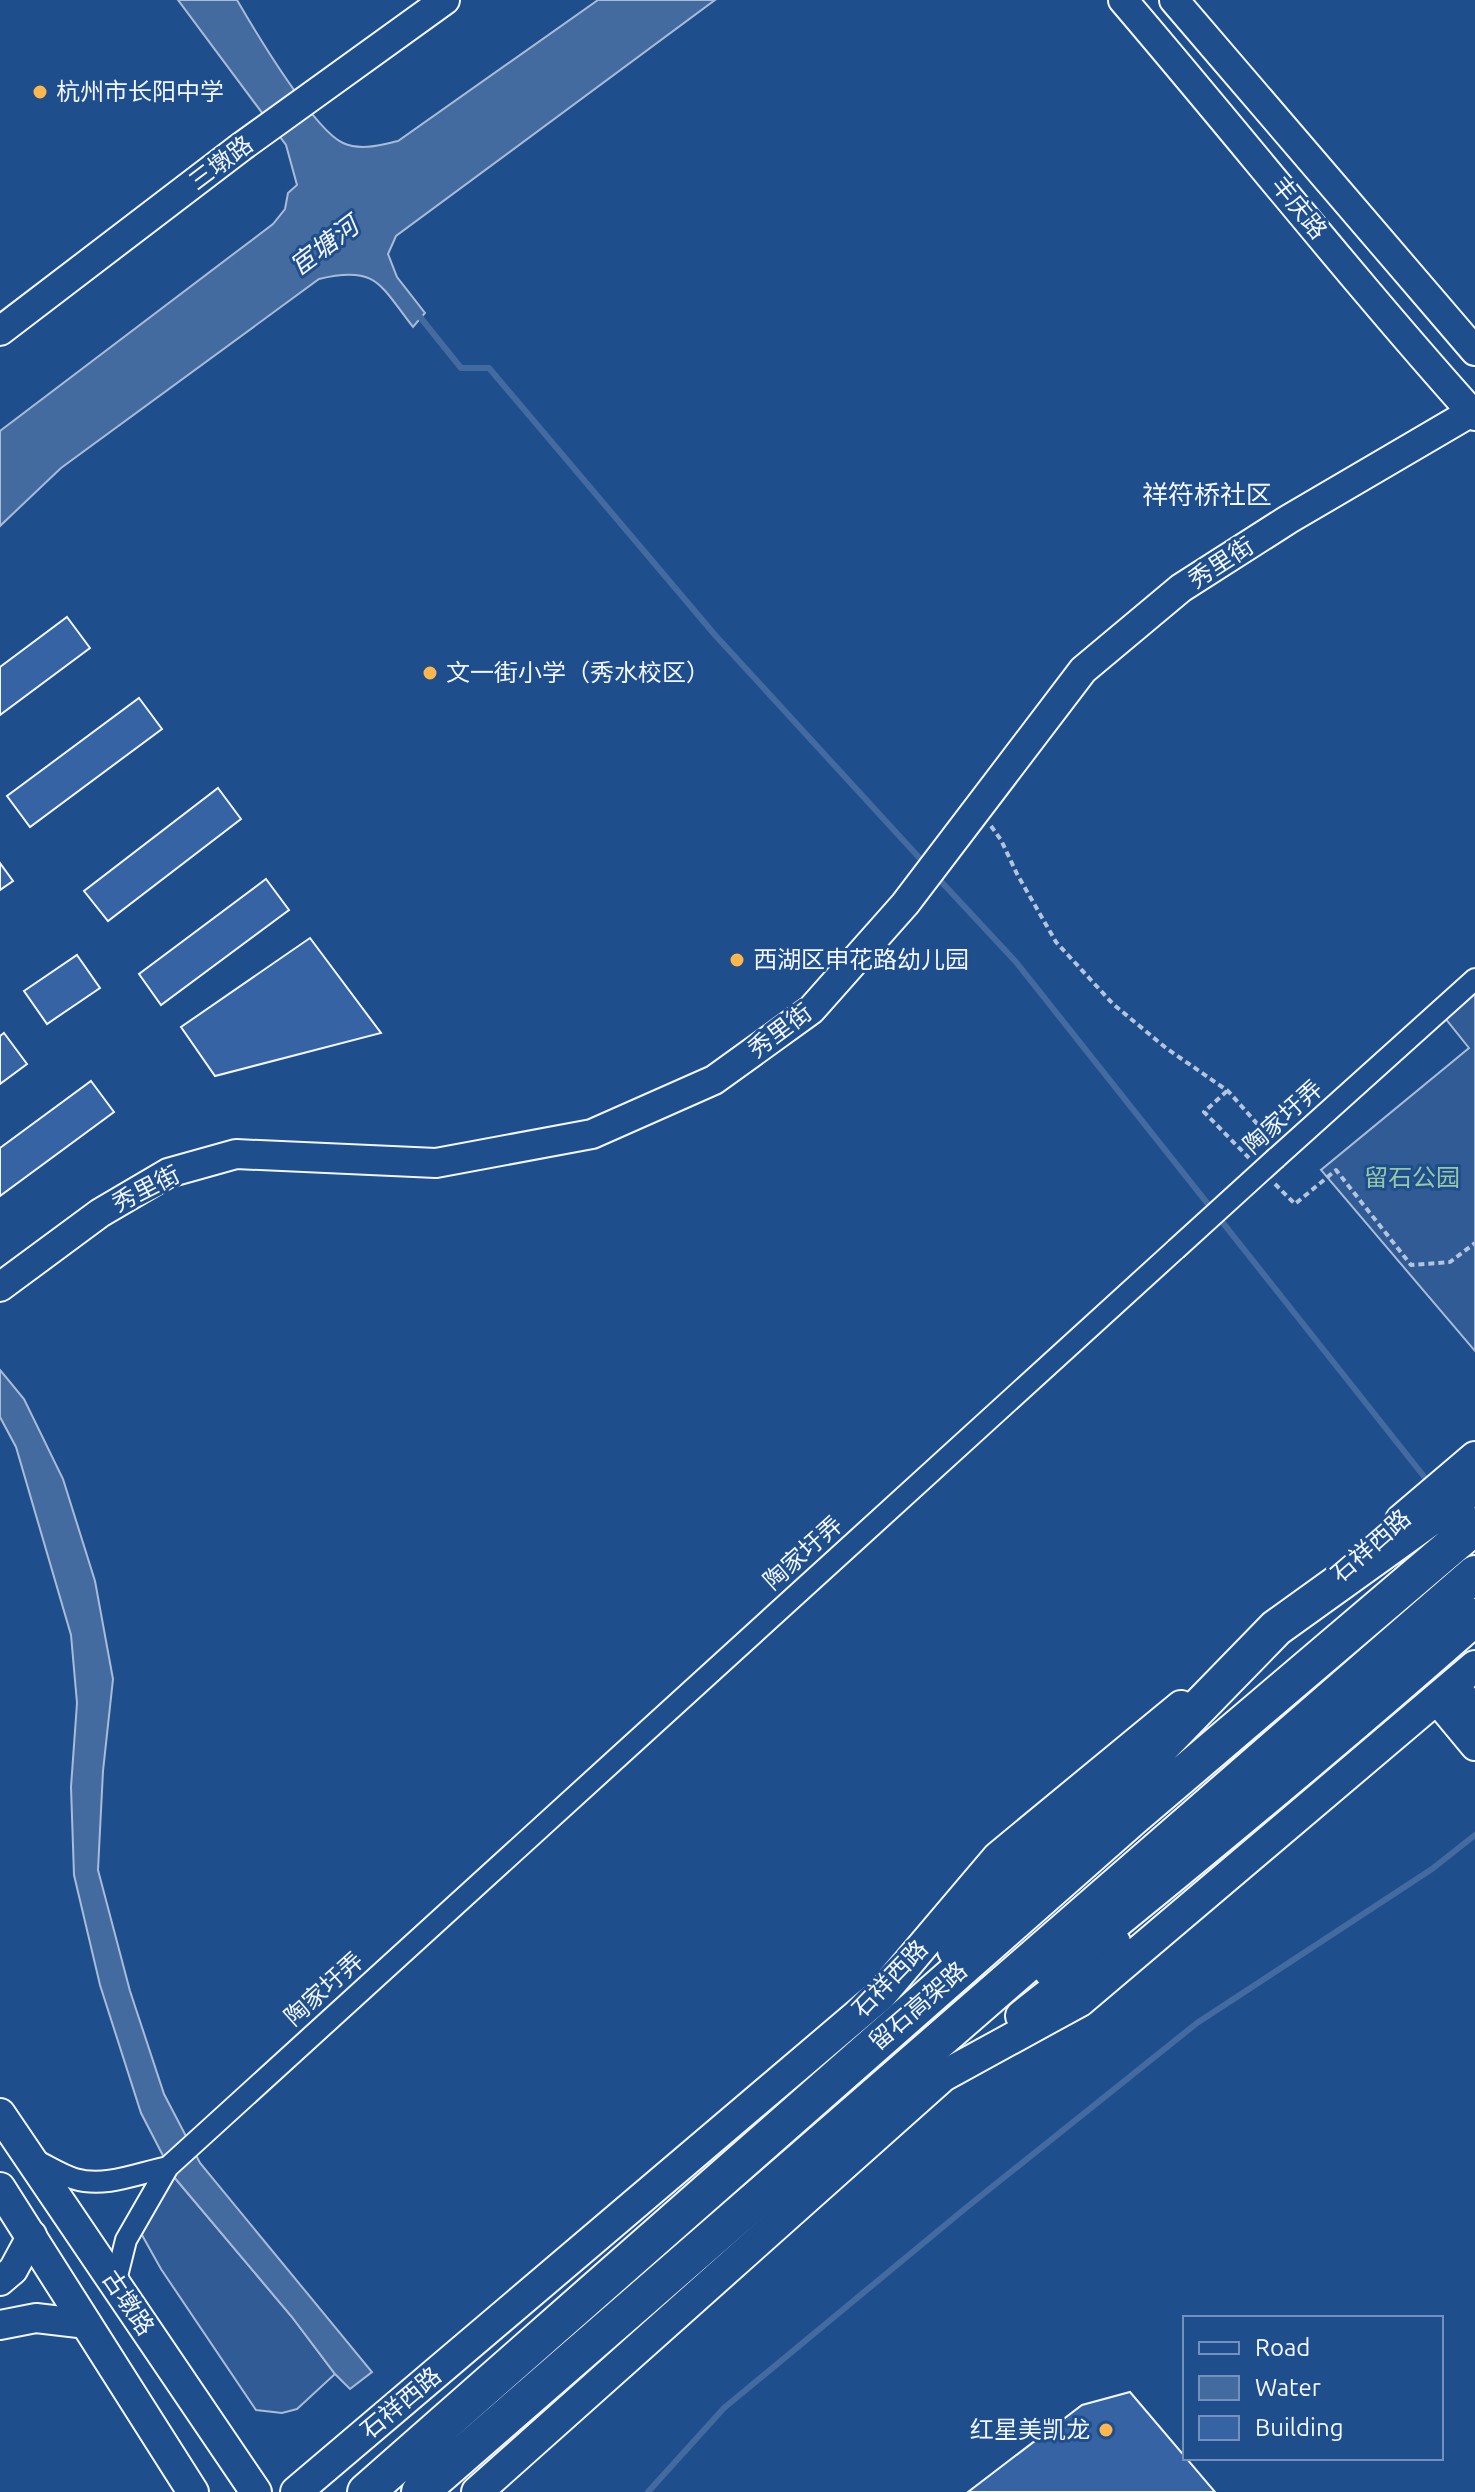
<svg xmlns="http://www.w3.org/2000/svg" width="1475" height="2492" viewBox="0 0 1475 2492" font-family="Ubuntu,'Noto Sans SC',sans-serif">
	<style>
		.built { fill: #305b95; stroke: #a8bbd7; stroke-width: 2 }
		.water { fill: #446ba0; stroke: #a8bbd7; stroke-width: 2 }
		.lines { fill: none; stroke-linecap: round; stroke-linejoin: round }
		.stream { stroke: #446ba0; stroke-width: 6 }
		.building { fill: #3563a3; stroke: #f2f6ff; stroke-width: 2 }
		.street-casing { stroke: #f2f6ff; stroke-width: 24 }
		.secondary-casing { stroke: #f2f6ff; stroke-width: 32 }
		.primary-casing { stroke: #f2f6ff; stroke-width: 34 }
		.highway-casing { stroke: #f2f6ff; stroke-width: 40 }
		.path { stroke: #b3c4dc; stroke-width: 4; stroke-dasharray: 6 4; stroke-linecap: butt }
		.street { stroke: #1f4e8c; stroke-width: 20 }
		.secondary { stroke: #1f4e8c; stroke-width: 28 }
		.primary { stroke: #1f4e8c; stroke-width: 30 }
		.highway { stroke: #1f4e8c; stroke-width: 36 }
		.street-bridge-casing { stroke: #f2f6ff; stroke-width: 24; stroke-linecap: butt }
		.street-bridge { stroke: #1f4e8c; stroke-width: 20 }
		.poi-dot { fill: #ffb74d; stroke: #1f4e8c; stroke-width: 3 }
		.labels { text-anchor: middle; stroke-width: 6; stroke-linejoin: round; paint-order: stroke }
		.poi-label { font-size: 24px; fill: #f2f6ff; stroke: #1f4e8c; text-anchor: start }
		.street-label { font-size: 24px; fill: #f2f6ff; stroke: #1f4e8c }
		.park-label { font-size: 24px; fill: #97c8a6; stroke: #1f4e8c }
		.water-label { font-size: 26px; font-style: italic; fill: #f2f6ff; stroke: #1f4e8c }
		.neighbourhood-label { font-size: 26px; fill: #f2f6ff; stroke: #1f4e8c }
	</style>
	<rect width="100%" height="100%" fill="#1f4e8c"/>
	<path class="built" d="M1475 981V1351L1321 1170 1469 1048 1441 1013Z
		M174 2177 292 2317 335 2374 297 2409 282 2413 256 2410 161 2269 142 2235 148 2205Z"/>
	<path class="water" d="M178 0H237C255 31 314 130 343 143 361 151 380 145 398 141L598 0H715L396 236 388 254 397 277 425 313 413 327C380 285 377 265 319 279L61 468 0 526V431L273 224 285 209 288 193 297 185 286 145Z
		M0 1370 24 1399 63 1479 95 1581 113 1679 103 1771 98 1870 130 1991 164 2094 200 2163 372 2372 350 2389 335 2374 292 2317 174 2177 141 2113 100 1985 74 1875 71 1787 77 1703 71 1635 16 1447 0 1417Z"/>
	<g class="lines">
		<path class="stream" d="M416 312 461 368H489L715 635 925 864
			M935 875 1016 962 1430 1484
			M648 2492 724 2408 967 2207 1197 2023 1432 1869 1475 1835"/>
	</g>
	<path class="building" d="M67 617 90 648 0 715V667Z
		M139 698 162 729 30 827 7 796Z
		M218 788 241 819 108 921 84 891Z
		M0 863 13 881 0 890Z
		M266 879 289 910 161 1005 139 974Z
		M310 938 381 1033 215 1076 181 1027Z
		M77 955 100 988 47 1024 24 991Z
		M4 1033 27 1064 0 1084V1036Z
		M91 1081 114 1112 0 1196V1148Z
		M1130 2392 1215 2492H968L1082 2405Z"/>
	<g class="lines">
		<defs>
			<path id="street" d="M1276 1158 1475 979
				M35 2160C48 2166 61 2175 75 2179 105 2188 139 2173 168 2167
				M115 2284 126 2240 168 2167 1176 1249"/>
			<path id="secondary" d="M1123 0C1241 138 1354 281 1475 416
				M1174 0 1475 351
				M0 331 241 147 445 0
				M0 1287 100 1213 168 1173 236 1154 436 1163 592 1134 714 1080 811 1010 905 904 1083 670 1181 588 1289 519 1475 410
				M1454 1685 1475 1711
				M1436 1699 1475 1746
				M0 2281 13 2270 32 2235
				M0 2325 36 2318 87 2324"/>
			<path id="primary" d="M1401 1520 1475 1457
				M1021 2016 1115 1942
				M0 2114 256 2492
				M0 2188 193 2492
				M296 2492 881 1995 998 1857 1181 1706
				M477 2492 943 2076 1080 2001 1475 1666"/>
			<path id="highway" d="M956 1950 999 1899 1088 1821 1276 1628 1475 1485
				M1051 1969 1076 1952C1211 1843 1345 1732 1475 1617
				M366 2492 1133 1817 1475 1526
				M420 2492 1475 1574"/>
		</defs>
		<use href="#street" class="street-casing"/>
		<use href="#secondary" class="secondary-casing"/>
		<use href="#primary" class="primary-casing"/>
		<use href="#highway" class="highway-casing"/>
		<path class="path" d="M991 826 1001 840 1017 874 1056 942 1113 1004 1166 1048 1228 1091 1269 1137
			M1227 1091 1204 1112 1249 1158
			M1275 1184 1295 1204 1336 1170 1411 1265 1450 1262 1475 1243"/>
		<use href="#street" class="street"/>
		<use href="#secondary" class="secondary"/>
		<use href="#primary" class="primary"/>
		<use href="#highway" class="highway"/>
		<defs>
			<path id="street-bridge" d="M1176 1249 1276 1158"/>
		</defs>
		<use href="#street-bridge" class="street-bridge-casing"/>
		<use href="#street-bridge" class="street-bridge"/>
	</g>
	<g class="poi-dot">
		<circle cx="40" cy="92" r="8"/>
		<circle cx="430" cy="673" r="8"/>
		<circle cx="737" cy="960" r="8"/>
		<circle cx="1106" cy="2430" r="8"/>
	</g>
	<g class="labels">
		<g class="poi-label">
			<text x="56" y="100">杭州市长阳中学</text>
			<text x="446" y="681">文一街小学（秀水校区）</text>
			<text x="753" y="968">西湖区申花路幼儿园</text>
			<text x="1090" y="2438" text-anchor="end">红星美凯龙</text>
		</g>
		<g class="street-label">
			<text transform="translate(221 163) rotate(-37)" y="8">三墩路</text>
			<text transform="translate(1299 208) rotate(51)" y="8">丰庆路</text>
			<text transform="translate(1221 563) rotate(-33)" y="8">秀里街</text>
			<text transform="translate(780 1031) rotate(-37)" y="8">秀里街</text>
			<text transform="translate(1283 1117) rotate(-42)" y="8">陶家圩弄</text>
			<text transform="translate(146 1189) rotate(-27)" y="8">秀里街</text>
			<text transform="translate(1371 1546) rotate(-41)" y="8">石祥西路</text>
			<text transform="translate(803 1553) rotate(-42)" y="8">陶家圩弄</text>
			<text transform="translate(890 1979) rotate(-46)" y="8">石祥西路</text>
			<text transform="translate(324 1989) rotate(-42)" y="8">陶家圩弄</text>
			<text transform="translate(918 2006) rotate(-41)" y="8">留石高架路</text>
			<text transform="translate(128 2303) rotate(56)" y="8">古墩路</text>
			<text transform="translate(401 2403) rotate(-40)" y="8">石祥西路</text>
		</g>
		<g class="park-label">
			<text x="1412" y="1186">留石公园</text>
		</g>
		<g class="water-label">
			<text transform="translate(324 246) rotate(-37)" y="9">宦塘河</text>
		</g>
		<g class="neighbourhood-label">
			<text x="1207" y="504">祥符桥社区</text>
		</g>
	</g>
	<rect x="1183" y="2316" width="260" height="144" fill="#1f4e8c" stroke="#7391ba" stroke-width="2"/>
	<rect x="1199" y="2342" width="40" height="12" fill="#1f4e8c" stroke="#7391ba" stroke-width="2"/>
	<text x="1255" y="2356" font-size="24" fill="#f2f6ff">Road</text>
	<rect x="1199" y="2376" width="40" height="24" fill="#446ba0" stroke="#7391ba" stroke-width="2"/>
	<text x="1255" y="2396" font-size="24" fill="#f2f6ff">Water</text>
	<rect x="1199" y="2416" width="40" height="24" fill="#3563a3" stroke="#7391ba" stroke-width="2"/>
	<text x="1255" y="2436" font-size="24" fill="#f2f6ff">Building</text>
</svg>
